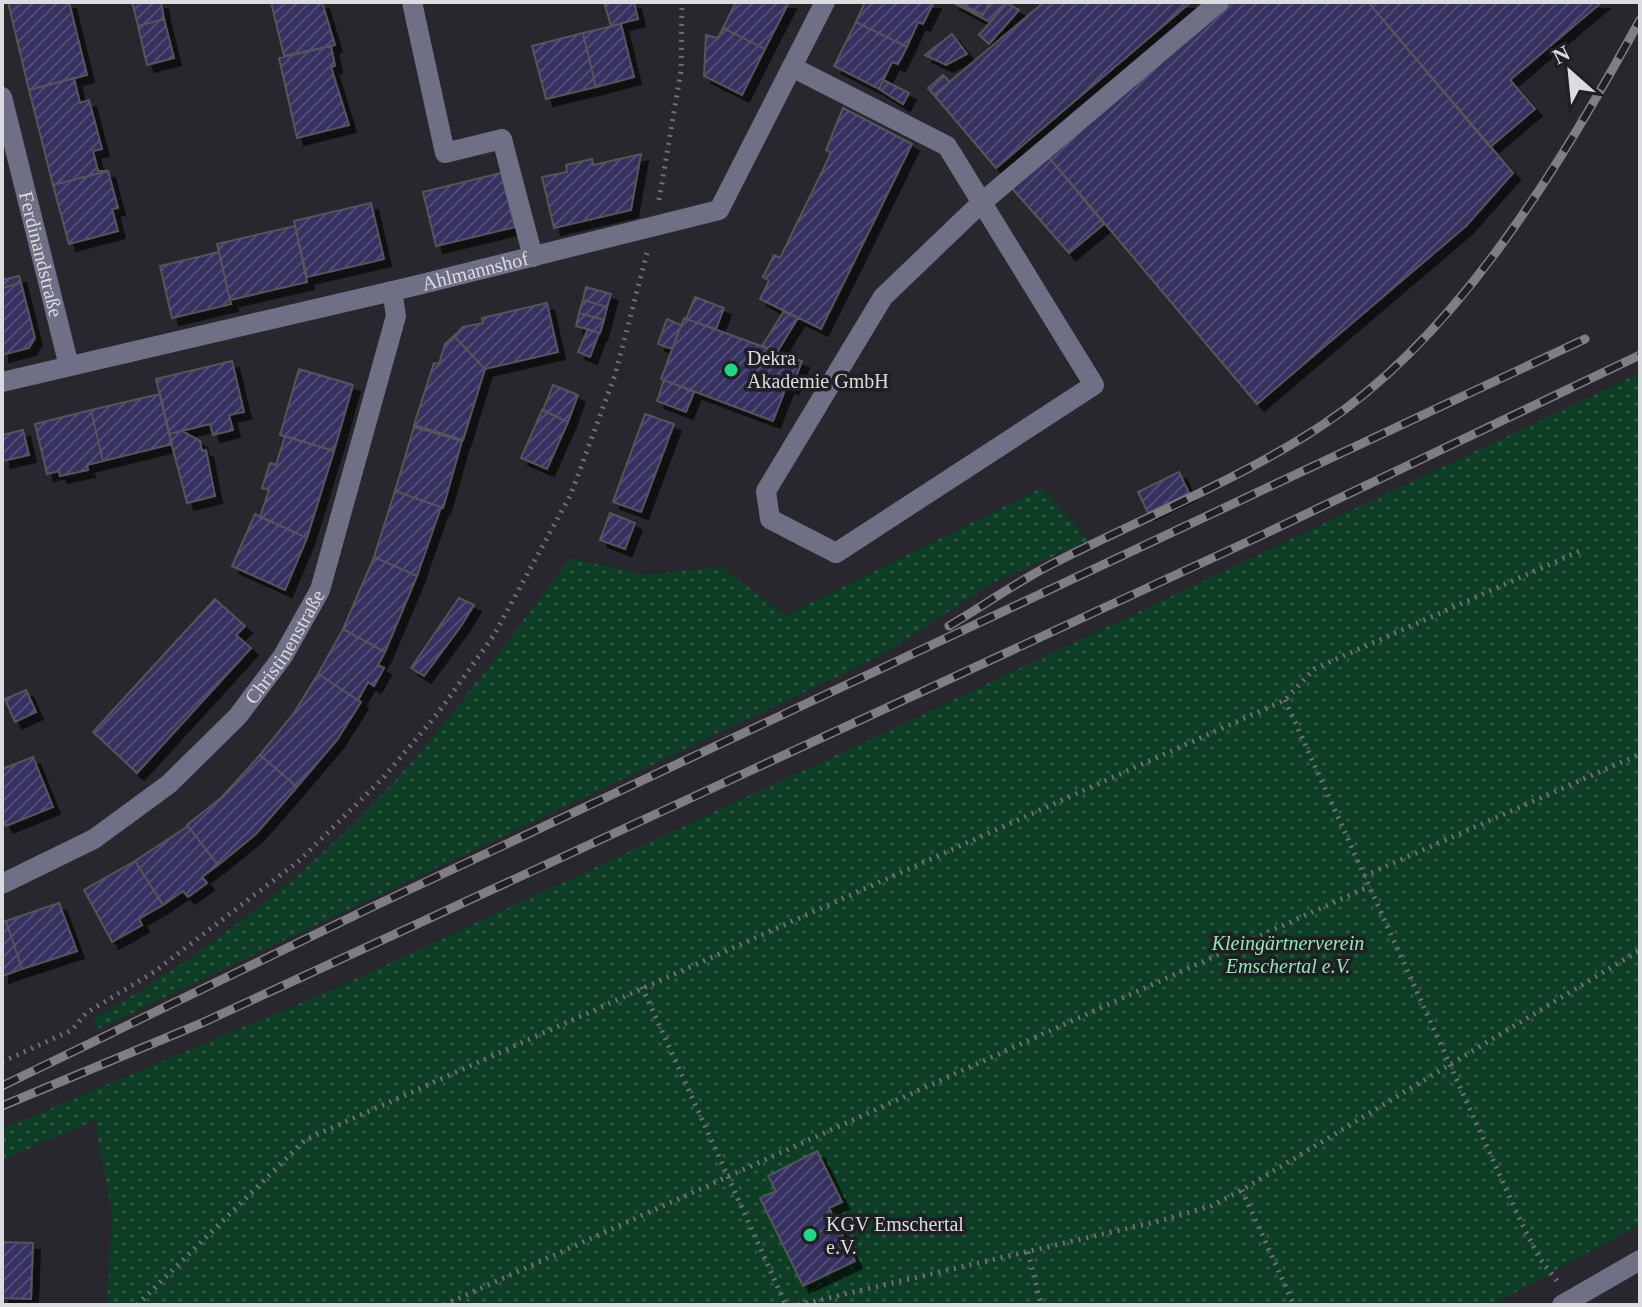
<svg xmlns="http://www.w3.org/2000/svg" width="1642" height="1307" viewBox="0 0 1642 1307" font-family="'Times New Roman',serif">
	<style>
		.grass { fill: url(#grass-dots) }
		.building { fill: url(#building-hatch); stroke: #54545a; stroke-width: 2; filter: url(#shadow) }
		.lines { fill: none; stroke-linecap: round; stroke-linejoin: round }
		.path { stroke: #6f6f75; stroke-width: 5; stroke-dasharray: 2 6; stroke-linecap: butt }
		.minor { stroke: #6f6f86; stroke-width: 20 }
		.rail-casing { stroke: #7e7e83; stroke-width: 9 }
		.rail { stroke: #1e1e23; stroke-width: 6; stroke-dasharray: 18; stroke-linecap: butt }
		.poi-dot { fill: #1ed888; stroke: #1e1e23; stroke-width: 3 }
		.labels { text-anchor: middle; stroke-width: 7; stroke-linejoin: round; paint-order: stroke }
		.street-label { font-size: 20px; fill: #dcdce0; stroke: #1e1e23 }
		.poi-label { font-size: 20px; fill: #dcdce0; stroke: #1e1e23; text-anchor: start }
		.park-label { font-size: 20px; font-style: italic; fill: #92e8b5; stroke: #1e1e23 }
	</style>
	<defs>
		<pattern id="grass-dots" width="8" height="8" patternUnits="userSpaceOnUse" patternTransform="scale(2)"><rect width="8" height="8" fill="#0e3d25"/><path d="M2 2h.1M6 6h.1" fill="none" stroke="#305844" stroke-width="1.8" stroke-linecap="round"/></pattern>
		<pattern id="building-hatch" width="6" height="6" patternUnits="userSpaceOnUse" patternTransform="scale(2)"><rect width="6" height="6" fill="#353060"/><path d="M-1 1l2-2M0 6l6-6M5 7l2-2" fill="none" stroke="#524d76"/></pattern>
		<filter id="shadow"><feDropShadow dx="7" dy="7" stdDeviation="0" flood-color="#0009"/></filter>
	</defs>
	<rect width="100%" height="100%" fill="#27272d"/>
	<path class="grass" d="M1640 373V1224L1492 1305H107L112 1214 95 1120 2 1160V1129L332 990 882 734Z
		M1042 488 1089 541 994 582 880 656 98 1029 93 1019C199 958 297 884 381 796 450 723 509 638 570 558L643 575 722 567 785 616Z"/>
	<path class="building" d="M8 2H69L87 75 29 90Z
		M132 2H161L164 19 138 26Z
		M271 2H322L335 45 284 56Z
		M604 2H634L638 19 611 26Z
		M736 2H789L765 49 723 28Z
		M865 2H934L923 24 918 22 907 47 856 22Z
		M952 2 983 15 990 2 1007 3 990 22Z
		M958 2H990L983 15Z
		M1044 2H1191L996 168 934 95Z
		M1227 2H1368L1513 173 1466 226 1257 404 1047 155Z
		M1368 2H1602L1510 80 1535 109 1490 147Z
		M1007 3 1019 10 989 44 979 35Z
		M164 19 174 58 147 65 138 26Z
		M856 22 907 47 898 64 892 62 879 89 834 66Z
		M621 24 634 77 596 87 583 33Z
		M723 28 765 49 742 95 704 76 706 35 718 38Z
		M583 33 596 87 546 99 532 46Z
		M952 34 967 54 946 65 925 55Z
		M331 46 335 66 331 67 349 125 297 138 279 58Z
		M943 75 950 82 934 95 928 88Z
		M74 78 80 103 89 100 102 149 93 151 98 171H108L53 185 29 90Z
		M883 80 909 93 903 104 879 89Z
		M843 108 912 144 821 329 760 299 769 281 763 277 774 255 780 258 831 153 826 150Z
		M641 154 631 210 554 228 542 177 567 172 566 165 592 159 593 165Z
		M1047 155 1104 224 1069 253 1010 186Z
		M108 171 118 208 112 209 118 231 69 244 53 185Z
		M501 173 515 227 436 246 423 192Z
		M371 203 384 259 307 277 294 221Z
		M295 226 307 282 230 300 217 244Z
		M219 252 231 304 172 318 160 266Z
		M19 276 21 283 2 288V280Z
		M21 283 35 338 29 348 2 355V288Z
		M586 287 611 294 607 307 583 300Z
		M695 297 724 308 716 329 686 319Z
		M583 300 607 307 604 320 579 313Z
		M547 303 558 352 485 369 454 336 463 327 483 323 482 318Z
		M784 311 798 318 777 352 762 346Z
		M579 313 604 320 600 333 576 326Z
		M684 318 802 361 792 387 787 385 773 421 661 379Z
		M667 319 681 325 672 349 658 344Z
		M588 329 599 333 590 357 578 352Z
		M454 336 485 369 463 440 414 425 434 363 439 364 445 344Z
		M232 361 244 412 229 415 233 430 213 435 210 424 169 434 156 379Z
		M299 369 353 385 334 451 280 435Z
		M664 380 694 392 686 412 657 401Z
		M553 385 578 395 568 422 543 410Z
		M160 394 172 444 103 461 91 410Z
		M91 410 103 461 87 465 88 470 60 476 59 471 47 474 35 424Z
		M542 410 568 422 547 469 521 458Z
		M645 414 674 424 641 512 613 502Z
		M414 427 462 441 443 508 395 491Z
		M23 430 29 455 3 461 2 435Z
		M182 431 200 441 202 451 206 450 215 496 187 503 169 434Z
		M285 436 334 451 307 538 260 517 269 490 262 488 270 463 276 465Z
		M1179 472 1189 493 1148 513 1138 492Z
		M395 491 441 507 417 576 374 557Z
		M610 513 635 523 625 549 600 540Z
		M255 514 307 538 285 590 232 566Z
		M374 557 417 576 385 652 343 629Z
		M459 598 474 605 461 626 424 676 411 668Z
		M215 599 245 626 236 635 251 648 137 773 93 732Z
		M343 629 385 652 378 665 384 668 374 686 368 682 358 700 318 674Z
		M318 674 361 702 337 740 297 787 260 755 294 713Z
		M26 690 36 712 15 722 5 699Z
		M260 755 297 787 256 834 218 865 187 825 222 797Z
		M33 757 53 807 6 826 2 817V769Z
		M188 826 218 865 202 877 207 883 188 897 183 891 163 905 135 861Z
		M135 861 163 905 139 919 142 925 112 942 84 890Z
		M59 903 77 951 22 969 6 921Z
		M6 921 22 969 2 976V923Z
		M817 1151 842 1202 829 1208 855 1261 803 1286 760 1198 776 1191 768 1176Z
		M2 1242 33 1243 31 1299 2 1298Z"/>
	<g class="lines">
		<path class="path" d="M659 200 681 71 682 2
			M1285 700 1521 1222 1540 1259 1557 1281
			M1364 876 1640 754
			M642 987 786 1305
			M2 1062 72 1030 86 1013 154 972 300 860 383 778 438 713 494 635 571 494 615 375 647 253
			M1242 1190 1294 1305
			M1028 1252 1041 1305
			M137 1305 305 1140 1285 700 1314 669 1582 550
			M444 1305 1370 886
			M798 1305 1159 1221 1211 1206 1242 1190 1640 950"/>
		<g class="minor">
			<path d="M412 2 445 153 502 139 533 257"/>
			<path d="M792 67 947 146 1094 385 836 553 770 519 766 491 883 297 980 204 1219 2"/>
			<path id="s1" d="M2 97 69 366"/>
			<path id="s2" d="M2 382 414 286 719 210 825 2"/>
			<path id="s3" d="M2 884 94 839 169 784 238 716 283 656 320 590 396 316 392 291"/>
			<path d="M1562 1305 1640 1260"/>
		</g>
		<defs>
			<path id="rail" d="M949 626C983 606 1017 582 1052 564 1142 518 1237 481 1321 426 1460 335 1561 163 1640 20
				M2 1086 372 907 1585 339
				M2 1106 202 1023 1258 537 1640 355"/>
		</defs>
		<use href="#rail" class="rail-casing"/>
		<use href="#rail" class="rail"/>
	</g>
	<g class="poi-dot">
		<circle cx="731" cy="370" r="8"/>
		<circle cx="810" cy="1235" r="8"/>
	</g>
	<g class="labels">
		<g class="street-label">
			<text dy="7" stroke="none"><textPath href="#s1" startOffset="162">Ferdinandstraße</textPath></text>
			<text dy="7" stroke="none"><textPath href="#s2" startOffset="486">Ahlmannshof</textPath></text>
			<text dy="7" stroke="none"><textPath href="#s3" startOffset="376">Christinenstraße</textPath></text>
		</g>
		<g class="poi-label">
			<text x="747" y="365">Dekra<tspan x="747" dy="23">Akademie GmbH</tspan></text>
			<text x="826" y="1231">KGV Emschertal<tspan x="826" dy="23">e.V.</tspan></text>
		</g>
		<g class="park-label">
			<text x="1288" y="950">Kleingärtnerverein<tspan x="1288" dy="23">Emschertal e.V.</tspan></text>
		</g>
	</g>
	<rect width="1642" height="1307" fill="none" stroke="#dcdce0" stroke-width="8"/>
	<g transform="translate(1570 72) rotate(333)" stroke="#1e1e23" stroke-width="6" paint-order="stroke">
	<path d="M0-6L14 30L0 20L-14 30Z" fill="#dcdce0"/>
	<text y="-12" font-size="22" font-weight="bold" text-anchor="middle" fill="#dcdce0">N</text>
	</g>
</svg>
